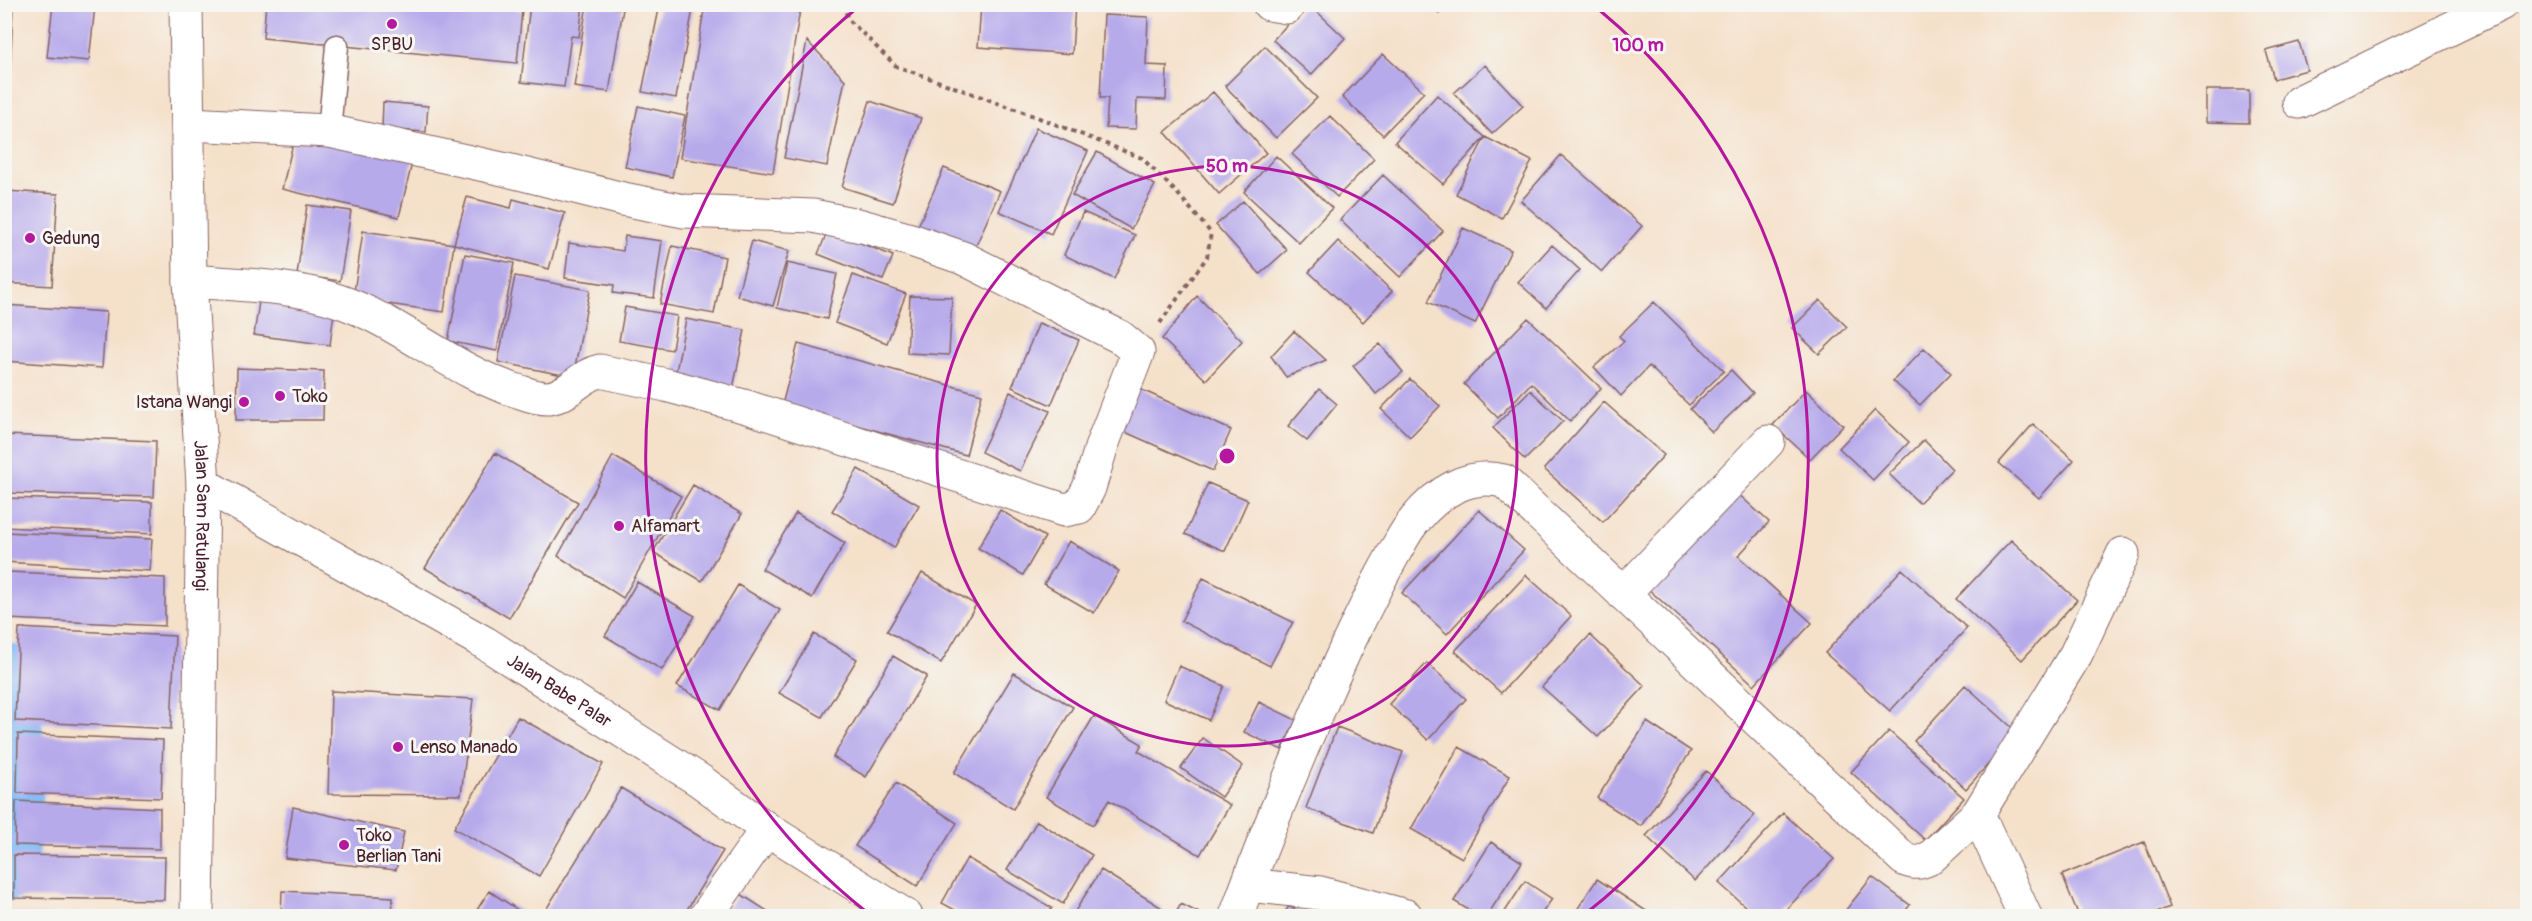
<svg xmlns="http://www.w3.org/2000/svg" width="2532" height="921" viewBox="0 0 2532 921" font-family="Pangolin,sans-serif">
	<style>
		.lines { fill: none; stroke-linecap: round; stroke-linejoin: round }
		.river { stroke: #86bcf5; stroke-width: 69 }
		.building { fill: #b7aaeb }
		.lane-casing { stroke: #866363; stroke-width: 25 }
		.street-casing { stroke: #866363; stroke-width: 35 }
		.secondary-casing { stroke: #866363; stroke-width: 35 }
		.primary-casing { stroke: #866363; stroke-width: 35 }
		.path { stroke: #866363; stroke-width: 4; stroke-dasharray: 4.5 4.5; stroke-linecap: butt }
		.lane { stroke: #fff; stroke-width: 22 }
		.street { stroke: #fff; stroke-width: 33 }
		.secondary { stroke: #fff; stroke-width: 33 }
		.primary { stroke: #fff; stroke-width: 33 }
		.ring { fill: none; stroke: #b5179e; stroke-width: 3 }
		.poi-dot { fill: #b5179e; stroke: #f6f6f2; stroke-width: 2 }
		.labels { text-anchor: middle; stroke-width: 6; stroke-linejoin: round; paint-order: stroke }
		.poi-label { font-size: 18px; fill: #4a1f2b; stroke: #f6f6f2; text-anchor: start }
		.street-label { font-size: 18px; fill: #4a1f2b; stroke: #f6f6f2 }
		.centre { fill: #b5179e; stroke: #f6f6f2; stroke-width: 3 }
		.ring-label { font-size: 18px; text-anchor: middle; font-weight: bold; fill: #b5179e; stroke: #f6f6f2; stroke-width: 6; stroke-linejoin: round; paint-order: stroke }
	</style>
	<rect width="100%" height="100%" fill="#f6f6f2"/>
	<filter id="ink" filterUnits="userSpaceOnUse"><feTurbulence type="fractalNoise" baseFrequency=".0167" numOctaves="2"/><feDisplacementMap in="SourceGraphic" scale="12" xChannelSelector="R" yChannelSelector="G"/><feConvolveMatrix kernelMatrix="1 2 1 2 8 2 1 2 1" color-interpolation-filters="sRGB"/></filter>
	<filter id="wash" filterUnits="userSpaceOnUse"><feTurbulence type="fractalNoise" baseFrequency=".008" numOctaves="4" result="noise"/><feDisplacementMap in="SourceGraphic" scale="24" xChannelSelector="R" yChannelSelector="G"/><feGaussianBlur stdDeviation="1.35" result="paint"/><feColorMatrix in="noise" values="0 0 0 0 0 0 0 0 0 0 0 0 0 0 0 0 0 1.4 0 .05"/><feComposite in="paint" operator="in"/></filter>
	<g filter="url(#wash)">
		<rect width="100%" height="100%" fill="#f5e1ca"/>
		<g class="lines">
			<path class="river" d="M4 677 11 767 4 868"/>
		</g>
		<g id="blocks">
			<path class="building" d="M5 4H13L7 152H5Z
				M53 4 95 6 89 61 47 57Z
				M266 4H472L522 10 517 63 263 38Z
				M530 4H583L579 37 571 36 564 87 521 82Z
				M587 4 623 9 609 92 574 87Z
				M660 4H694L676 98 642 92Z
				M705 4H801L773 173 680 158Z
				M981 4H1075L1072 54 978 47Z
				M1306 4H1309L1345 38 1311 75 1273 40Z
				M1432 4H1448L1439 13Z
				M1104 15 1148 17 1146 65 1167 66 1166 100 1137 99 1136 129 1106 128 1108 98H1100Z
				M807 41 845 80 827 166 784 158Z
				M2299 42 2307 70 2274 79 2266 51Z
				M1265 46 1317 98 1276 138 1225 86Z
				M1383 54 1424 92 1383 135 1342 97Z
				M1485 65 1523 106 1492 134 1454 93Z
				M2206 90H2249V123L2206 122Z
				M1213 92 1266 153 1219 194 1165 132Z
				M1437 95 1485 137 1532 161 1502 218 1456 194 1485 137 1443 184 1395 142Z
				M870 101 921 118 893 203 842 187Z
				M383 102 428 106 426 132 382 129Z
				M638 106 685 116 672 177 625 167Z
				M1330 116 1374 159 1337 197 1292 154Z
				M1036 128 1088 151 1051 234 999 211Z
				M296 131 413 159 399 217 282 189Z
				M1097 152 1155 185 1131 229 1072 195Z
				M1561 155 1642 226 1602 272 1521 201Z
				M1276 156 1332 208 1299 243 1244 192Z
				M944 168 1000 191 974 250 918 226Z
				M1383 175 1443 231 1400 277 1340 220Z
				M4 191 58 194 52 286 4 283Z
				M467 197 511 208 513 199 565 213 549 269 454 244Z
				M1243 201 1287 250 1260 274 1216 225Z
				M307 205 351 211 340 281 297 275Z
				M1083 212 1135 235 1114 279 1064 255Z
				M1463 228 1511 250 1475 324 1428 302Z
				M828 230 893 256 883 280 818 254Z
				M363 231 454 244 444 312 353 299Z
				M625 236 662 241 654 298 613 293 614 285 565 278 569 243 623 251Z
				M752 241 789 251 773 306 737 296Z
				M1338 241 1392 291 1363 322 1309 272Z
				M1552 245 1580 270 1546 308 1518 282Z
				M672 246 725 257 714 314 660 304Z
				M465 254 514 263 497 351 448 341Z
				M787 263 837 274 827 319 777 308Z
				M853 275 906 294 887 343 835 323Z
				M515 276 590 290 573 377 498 362Z
				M260 295 335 304 330 345 254 335Z
				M910 296 952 297 949 355 907 353Z
				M1197 296 1242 341 1206 380 1162 339Z
				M1820 300 1847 327 1819 354 1792 328Z
				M1654 302 1724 371 1689 405 1649 366 1621 396 1594 367 1624 341 1619 336Z
				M4 305 106 312 102 368 4 361Z
				M625 307 677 316 672 350 619 341Z
				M1528 318 1601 388 1570 421 1531 383 1498 418 1464 384Z
				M686 319 745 330 733 389 675 377Z
				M1039 323 1079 340 1051 405 1012 387Z
				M1294 331 1326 360 1286 377 1271 356Z
				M798 344 982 394 966 455 782 405Z
				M1380 344 1403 372 1376 394 1353 366Z
				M1924 348 1951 373 1920 405 1893 381Z
				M237 368 324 371 323 420H236Z
				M1731 370 1753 393 1712 432 1690 409Z
				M1410 379 1440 406 1410 437 1381 409Z
				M1133 386 1231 430 1213 471 1114 427Z
				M1319 389 1337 404 1307 441 1288 426Z
				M1530 390 1563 421 1525 460 1493 428Z
				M1806 390 1843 425 1810 459 1773 425Z
				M1010 392 1050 411 1020 471 981 452Z
				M1604 402 1664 455 1603 522 1544 469Z
				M1875 410 1909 442 1873 480 1839 448Z
				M2033 424 2074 460 2039 498 1999 463Z
				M4 435 156 441 154 497 4 493Z
				M1924 440 1952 469 1919 503 1889 474Z
				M495 453 578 502 509 618 425 568Z
				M613 456 681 496 623 598 558 556Z
				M858 469 919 505 894 548 832 511Z
				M1208 483 1248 500 1225 551 1185 534Z
				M693 485 742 514 702 581 653 552Z
				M1735 491 1769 522 1738 556 1812 623 1754 685 1646 587Z
				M4 498 152 502V534L4 527Z
				M1000 510 1045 537 1023 575 978 548Z
				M1479 510 1524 550 1447 634 1402 593Z
				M796 513 845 543 812 598 762 569Z
				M4 532 152 539 150 571 4 562Z
				M2011 540 2077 600 2022 660 1956 599Z
				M1069 541 1119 571 1094 613 1044 584Z
				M1902 569 1967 628 1890 711 1825 653Z
				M6 572 165 578V626L7 619Z
				M922 573 976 605 941 663 887 631Z
				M1526 575 1571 616 1501 693 1455 651Z
				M1203 578 1293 622 1270 666 1181 621Z
				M637 582 695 616 662 670 605 636Z
				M738 585 780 610 720 710 677 686Z
				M19 628 175 636 171 729 15 721Z
				M814 634 857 659 822 717 779 693Z
				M1590 635 1645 686 1598 737 1542 687Z
				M893 656 927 676 866 777 833 757Z
				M1427 663 1466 699 1428 740 1389 704Z
				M1179 666 1224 686 1209 720 1164 700Z
				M1014 673 1073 707 1013 809 954 773Z
				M1965 685 2017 732 1966 789 1914 741Z
				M331 691 473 699 461 795 328 794Z
				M1259 702 1296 720 1282 750 1244 732Z
				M1094 716 1142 744 1138 751 1230 805 1200 855 1109 800 1093 825 1046 797Z
				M518 717 603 764 539 876 454 828Z
				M1647 722 1691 751 1641 826 1597 798Z
				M1337 727 1403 752 1373 833 1306 808Z
				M1889 731 1964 798 1925 840 1851 772Z
				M18 734 163 740 161 798 17 793Z
				M1203 738 1243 766 1221 797 1181 768Z
				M1459 747 1510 776 1462 858 1411 829Z
				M1706 771 1755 815 1695 881 1646 836Z
				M896 783 957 823 917 886 855 846Z
				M621 788 723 851 683 916H542Z
				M16 801 160 808V849L15 845Z
				M293 807 404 832 396 870 285 858Z
				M1783 813 1834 859 1780 916H1756L1719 883Z
				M1037 821 1092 855 1063 904 1007 870Z
				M1491 842 1522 862 1487 916H1478L1454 901Z
				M2144 842 2170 907 2146 916H2079L2062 875Z
				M14 855 165 857 164 900 14 898Z
				M967 858 1052 908 1047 916H966L942 903Z
				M1101 870 1162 908 1156 916H1072Z
				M1872 877 1910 905 1901 916H1841Z
				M1597 879 1654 916H1573Z
				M1525 881 1552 899 1540 916H1508L1504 913Z
				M282 891 393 897 392 916H281Z
				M489 891 526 915 525 916H473Z
				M739 893 775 916H723Z
				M1181 904 1205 916H1174Z
				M1289 906 1305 916H1282Z
				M4 913 53 915V916H4Z"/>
		</g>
	</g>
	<g filter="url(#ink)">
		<use href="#blocks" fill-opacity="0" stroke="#866363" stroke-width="1.5"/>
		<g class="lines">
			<defs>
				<path id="lane" d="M329 131 337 46"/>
				<path id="street" d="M1269 4 1287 7
					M2299 102 2501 4
					M189 124 329 131 507 170 623 199 684 211 813 216 862 226 911 240 963 258 1120 337 1138 352 1102 445 1089 488 1079 507 1064 510 747 407 666 385 600 371C580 375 569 396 548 398 540 398 529 395 521 392 456 374 403 323 339 301 292 285 239 285 190 281
					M1623 594 1768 442
					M1978 814 2025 916
					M1248 885 1320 893 1406 916
					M706 916 767 829
					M1236 916C1269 825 1306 736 1346 648 1361 616 1376 585 1393 555 1400 543 1406 530 1415 520 1437 493 1468 472 1504 481L1904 859C1914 864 1920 863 1930 858L1978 814 2076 654 2123 554"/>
				<g id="secondary">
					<path id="s1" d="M203 484 485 643 699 780 767 829 906 916"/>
				</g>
				<g id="primary">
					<path id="s2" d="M186 4 190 281 203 484 197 916"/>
				</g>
			</defs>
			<use href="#lane" class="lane-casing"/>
			<use href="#street" class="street-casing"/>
			<use href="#secondary" class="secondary-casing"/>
			<use href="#primary" class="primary-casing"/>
			<path class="path" d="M842 4 849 20 896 66 1034 116 1142 158 1178 194 1211 233 1207 257 1160 323"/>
			<use href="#lane" class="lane"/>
			<use href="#street" class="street"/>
			<use href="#secondary" class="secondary"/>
			<use href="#primary" class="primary"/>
		</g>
	</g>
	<g class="ring">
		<circle cx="1227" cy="456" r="290"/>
		<path d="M869 914A581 581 0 0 1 857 8M1597 8A581 581 0 0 1 1585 914"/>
	</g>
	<g class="poi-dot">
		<circle cx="392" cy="24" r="6"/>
		<circle cx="30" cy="238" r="6"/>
		<circle cx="280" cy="396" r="6"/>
		<circle cx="244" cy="402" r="6"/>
		<circle cx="619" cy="526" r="6"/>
		<circle cx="398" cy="747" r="6"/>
		<circle cx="344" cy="845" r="6"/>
	</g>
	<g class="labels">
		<g class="poi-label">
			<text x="392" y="50" text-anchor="middle">SPBU</text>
			<text x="42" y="244">Gedung</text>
			<text x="292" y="402">Toko</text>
			<text x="232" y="408" text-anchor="end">Istana Wangi</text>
			<text x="631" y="532">Alfamart</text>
			<text x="410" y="753">Lenso Manado</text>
			<text x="356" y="841">Toko<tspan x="356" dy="21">Berlian Tani</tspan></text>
		</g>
		<g class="street-label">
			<text dy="6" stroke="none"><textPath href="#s2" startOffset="512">Jalan Sam Ratulangi</textPath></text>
			<text dy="6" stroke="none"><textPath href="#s1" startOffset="412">Jalan Babe Palar</textPath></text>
		</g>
	</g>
	<circle cx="1227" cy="456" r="9" class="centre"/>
	<g class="ring-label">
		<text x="1638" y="51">100 m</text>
		<text x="1227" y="172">50 m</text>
	</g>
	<rect width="2532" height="921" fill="none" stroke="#f6f6f2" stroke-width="24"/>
</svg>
